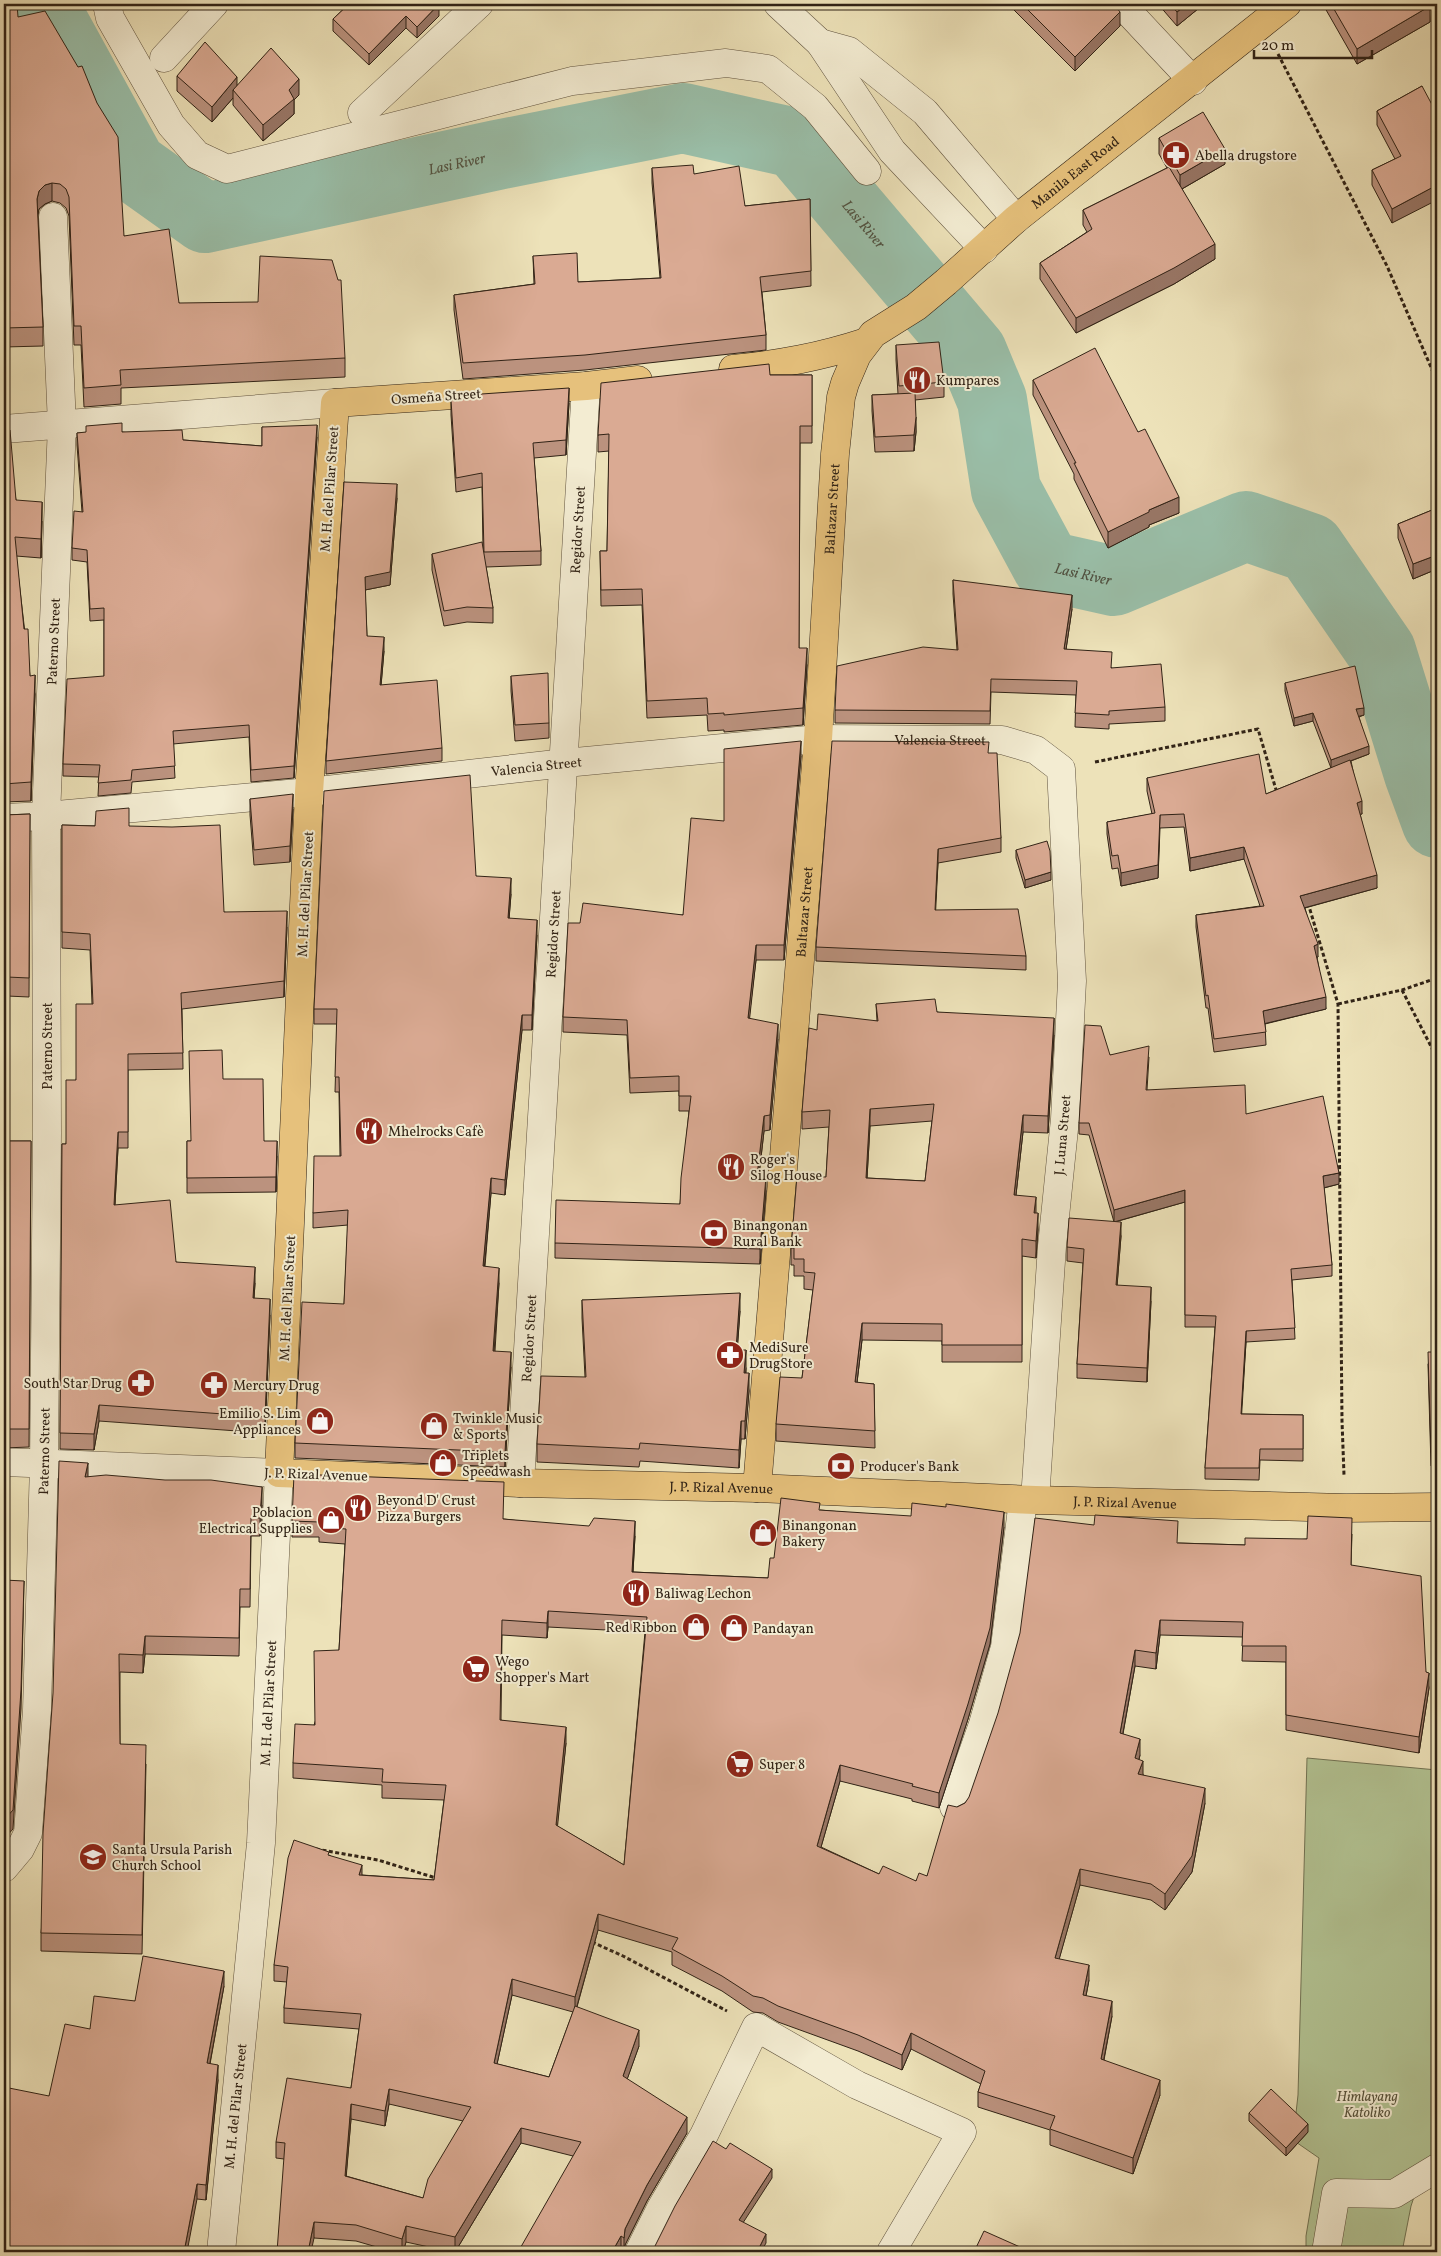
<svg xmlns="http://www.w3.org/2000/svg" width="1441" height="2256" viewBox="0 0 1441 2256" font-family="Vollkorn,serif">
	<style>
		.green { fill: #b3c494; stroke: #727455 }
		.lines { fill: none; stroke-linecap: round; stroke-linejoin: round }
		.river { stroke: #9abfa9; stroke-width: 70 }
		.minor-casing { stroke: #60533f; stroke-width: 29 }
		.major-casing { stroke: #312316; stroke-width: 29 }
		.path { stroke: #312316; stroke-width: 3; stroke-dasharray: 4 2.5; stroke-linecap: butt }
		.minor { stroke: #f3ecd2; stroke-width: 28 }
		.major { stroke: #e6c17c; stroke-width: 28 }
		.wall { fill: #bb927e; stroke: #312316; fill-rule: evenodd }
		.shaded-wall { fill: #997767; stroke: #312316 }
		.building { fill: #daaa93; stroke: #312316; fill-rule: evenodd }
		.labels { text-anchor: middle; stroke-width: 4; stroke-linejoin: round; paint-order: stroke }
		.poi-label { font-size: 14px; fill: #312316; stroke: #f3ecd2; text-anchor: start }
		.street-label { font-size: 14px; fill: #312316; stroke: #f3ecd2 }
		.park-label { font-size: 14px; font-style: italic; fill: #58533c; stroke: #f3ecd2 }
		.water-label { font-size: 15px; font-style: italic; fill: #505242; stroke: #f3ecd2 }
	</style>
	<rect width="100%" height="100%" fill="#ede2b9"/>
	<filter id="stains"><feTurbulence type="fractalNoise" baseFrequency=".004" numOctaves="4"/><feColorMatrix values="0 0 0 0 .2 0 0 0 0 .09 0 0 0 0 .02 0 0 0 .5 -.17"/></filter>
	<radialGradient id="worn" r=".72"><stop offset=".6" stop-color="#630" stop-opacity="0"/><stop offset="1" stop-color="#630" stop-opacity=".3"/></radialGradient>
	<path class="green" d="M1307 1758 1437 1770V2175L1420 2179 1411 2206 1402 2252H1306V2236L1319 2158 1293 2140 1298 2095Z"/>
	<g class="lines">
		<path class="river" id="s1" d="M43 4 132 166 205 218 497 155 683 118 795 143 972 352 992 400 1006 490 1047 566 1114 581 1246 526 1310 548 1381 651 1419 774 1437 823"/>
		<defs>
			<g id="minor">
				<path d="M107 4 110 18 171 125 197 155 227 169 572 81 726 63 768 69 815 107 867 171"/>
				<path d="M778 4 820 43 892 151 984 249"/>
				<path d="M1121 4 1193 81"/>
				<path d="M820 43 849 51 925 112 1016 219"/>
				<path d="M164 58 214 4"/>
				<path d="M362 113 479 4"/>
				<path d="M4 429 335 403"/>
				<path id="s2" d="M4 818 46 816 309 792 565 763 818 739 1002 740 1036 750 1061 769 1072 981 1065 1119 1052 1246 1035 1500"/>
				<path d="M4 1462 279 1473 261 1843 221 2252"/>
				<path id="s3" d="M520 1483 586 386"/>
				<path d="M954 1807 983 1724 1005 1647 1023 1500"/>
				<path id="s4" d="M4 1868 20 1849 28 1833 37 1710 44 1464 47 1133 46 816 62 425 53 217"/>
				<path d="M639 2252 661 2208 704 2135 756 2027 857 2085 962 2132 891 2252"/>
				<path d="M1326 2252 1336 2193 1394 2194 1437 2168"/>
			</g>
			<g id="major">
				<path d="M733 369C781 364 820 357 866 342"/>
				<path id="s5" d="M638 380 586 386 335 403 309 792 279 1473 520 1483 757 1488 1035 1500 1346 1508 1437 1507"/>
				<path id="s6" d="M757 1488 818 739 835 454 841 397 845 383 857 355 873 334 916 307 946 282 1016 219 1287 4"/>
			</g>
		</defs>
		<use href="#minor" class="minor-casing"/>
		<use href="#major" class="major-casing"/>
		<path class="path" d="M1278 54 1387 266 1437 381
			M1095 762 1258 729 1277 793
			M1308 903 1338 1004 1342 1421 1344 1475
			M1402 990 1437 1058
			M1338 1004 1402 990 1437 978
			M316 1849 378 1860 436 1878
			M592 1942 623 1956 727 2011"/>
		<use href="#minor" class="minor"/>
		<use href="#major" class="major"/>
	</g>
	<path class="wall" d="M4 4 18 17 124 236 179 303 345 358V377L121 388V404L84 407 81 345H74L69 216 66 208 60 203 52 201 45 204 39 209 38 215 43 327V346L4 347Z
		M349 4 439 16 417 38 406 28 369 65 333 31V19Z
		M1010 4H1114L1120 26 1075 71 1010 6Z
		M1158 4H1204L1177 26Z
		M1325 4H1429L1430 22 1357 64 1325 8Z
		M177 76 237 85 299 95 294 100V114L263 141 233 105V98L212 122 177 91Z
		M1422 86 1392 223 1372 185V170L1395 159 1377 125V111Z
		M1159 138 1225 164 1182 189 1215 259 1174 284 1076 333 1040 279V263L1087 232 1083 225V210L1167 168 1159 154Z
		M652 168 694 174 745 206 810 199 811 286 762 292 766 335V350L585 370 463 379 454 310V295L534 284 533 256 578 282 660 278 652 183Z
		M896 345 944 382V397L915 400 916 432 914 451 875 452 872 411V395L898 394 896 360Z
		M770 375H812V443H800L799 648 807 665 803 725 724 732V730L708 731 707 715 647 718 642 605 601 606 600 551H607L609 451 598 452V435Z
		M1033 380 1138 432 1179 513 1149 525V527L1108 548 1074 479V474L1033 395Z
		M467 395 569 403 566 455 534 458 541 551V565L486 567 493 608V623L467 622 444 626 432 570V554L483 549 482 487 456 492 451 415V400L467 399Z
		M262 427 317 437 294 778 251 782 249 737 173 744 175 778 132 782 131 793 98 796 99 777 63 776V764L104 676V620L90 621 87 562 72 560V548L82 512 77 445V433L122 432 183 440 262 446Z
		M4 430 16 500 42 521 41 558 16 556 30 676 35 694 31 801 4 802Z
		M344 482 397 498 390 585 365 590 367 636 384 651 381 685 442 748V761L326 774V761Z
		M1437 508V569L1413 579 1398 538V524Z
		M953 580 1072 609 1066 649 1112 668 1165 707V721L1109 724V729L1075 727 1076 695 991 692 990 724 835 723V710L957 650 953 594Z
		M511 676 549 723V738L515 741 511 691Z
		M1285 683 1364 715 1359 717 1369 754 1351 761 1362 814H1360L1377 888 1305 908 1318 957H1317L1326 1009 1265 1024 1266 1045 1214 1052 1208 1008H1206L1196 927V915L1260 906 1244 859 1190 871 1184 827 1160 828 1158 878 1121 886 1118 868 1112 869 1107 834V822L1152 814 1147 791V778L1266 794 1331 768 1313 721 1294 726 1285 691Z
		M989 753 1001 838V852L938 863 935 910 1026 956V970L816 961V947Z
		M801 756 784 960H756L749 1018 778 1039 770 1130 764 1131 759 1176 766 1191 760 1264 555 1258V1243L680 1204 689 1111H679V1091L630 1093 627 1035 563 1032V1017L580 923 683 915 724 821Z
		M250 799 293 809 290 862 254 865 250 815Z
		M30 814 29 997 7 996 5 1061H4V815Z
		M62 825 95 826H129L224 912 287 927 284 997 182 1009 183 1069 128 1070V1148H118L115 1205 176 1262 255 1283 254 1298 270 1315 265 1433 99 1421 94 1450 60 1449 62 1144H66L76 1080 92 1004 90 950 62 948Z
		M1016 850 1051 880 1025 888 1016 858Z
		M476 876 511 894 509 918 537 935 532 1030H522L505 1195 491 1193 485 1266 499 1283 495 1351 511 1367 505 1467 295 1458V1443L344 1304 348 1225 313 1228V1213L340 1156 339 1092H335L337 1024H314V1009Z
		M876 1004 937 1012 1054 1035 1048 1133 1023 1132 1016 1195 1036 1213 1038 1230 1036 1258 1022 1256V1362H942V1341L862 1340 857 1383 874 1384 875 1448 776 1441V1424L802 1378 813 1290 804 1289V1276H794V1265H791V1248L826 1177 829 1127 802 1129V1112L817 1030 877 1021ZM932 1121 925 1181 867 1178 870 1126Z
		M1110 1055 1149 1057 1147 1090 1246 1114 1339 1184 1324 1188 1332 1265V1276L1292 1280 1295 1339 1246 1342 1241 1414 1303 1415V1461L1260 1460 1259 1480 1205 1479V1468L1215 1327H1185V1202L1115 1222 1121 1236 1117 1285 1151 1301 1147 1382 1077 1378V1364L1083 1263 1067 1261V1247L1114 1222 1089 1135 1079 1134V1123Z
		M223 1079 264 1141 277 1156 276 1192 187 1193V1141H191Z
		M4 1141H31L29 1447 4 1448Z
		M582 1300 740 1311 737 1350 746 1368V1373L749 1391 745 1439H741L739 1468 640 1461 639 1467 537 1462V1444L585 1377 582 1318Z
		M1437 1352V1466H1431L1428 1364Z
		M88 1477 262 1505 260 1536H251L250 1607H240L239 1656 145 1654 143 1673 120 1672V1744L146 1764 142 1954 41 1951V1933Z
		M820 1510 1004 1527 990 1644 968 1719 939 1808 912 1801V1799L840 1781 821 1847 879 1874 916 1881 927 1876 957 1807 965 1803 1178 1543 1245 1545 1307 1539 1352 1534 1351 1565 1426 1672 1429 1688 1419 1753 1286 1730V1662L1242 1661 1243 1637 1160 1635 1156 1669 1135 1666 1123 1734 1140 1755 1139 1760 1143 1775 1205 1803 1192 1872 1165 1910 1151 1900 1080 1885 1059 1959 1089 1980 1086 1996 1112 2016 1104 2060 1160 2095 1133 2174 1050 2145V2130L978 2107V2092L981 2084 911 2049 902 2070 858 2051 778 2022 763 2013 753 2012 722 1991 672 1965V1952L598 1930 577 2007 639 2046 627 2079 687 2133 647 2201 625 2245 624 2252H621L573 2156 521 2143 455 2252H452L406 2242 403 2252H394L356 2241 314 2238 284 2159 276 2158V2142L351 2088 359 2029 284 2023V2008L287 1982 274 1981V1965L329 1855 362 1875 434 1880 444 1800 382 1798V1785L293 1778V1763L314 1725 339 1650 345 1544 319 1542V1537H292V1521L504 1519 635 1536 633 1572 768 1578 774 1558ZM548 1627 645 1632 624 1865 557 1826 566 1743 501 1720 502 1635 547 1638ZM512 1995 573 2012 549 2077 497 2064ZM389 2104 463 2121 423 2198 346 2176 351 2119 385 2126Z
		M224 1986 210 2064 218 2080 206 2200 197 2199 49 2096 90 2029 135 2001Z
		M1249 2113 1308 2132 1286 2156 1249 2121Z"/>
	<path class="shaded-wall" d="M439 4V16L417 38V27Z
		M1187 4H1204L1177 26V12Z
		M1430 6V22L1357 64V49Z
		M1120 12V26L1075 71V57Z
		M406 16V28L369 65V54Z
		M237 77V93L233 90V98L212 122V107Z
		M299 79V95L294 100V114L263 141V125L289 90Z
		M1225 149V164L1180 190V175Z
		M52 183V201L45 204 39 209 37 218V199L39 191 45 185Z
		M1437 185V200L1392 223V209Z
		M1215 244V259L1174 284 1076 333V318Z
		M569 388V403L566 455V440Z
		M916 417V432L914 451V435Z
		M317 425V437L294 778V766Z
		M397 484V498L390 585 365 590V577Z
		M1179 497V513L1149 525V527L1108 548V532L1149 510Z
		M42 502V521L41 558V539Z
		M1437 555V569L1413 579V564Z
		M1072 595V609L1064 663V649Z
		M384 637V651L380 698V685Z
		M807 648V665L803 725V708Z
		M35 675V694L31 801V782Z
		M1364 708V715L1356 717V709Z
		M1313 713V721L1294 726V718Z
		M801 741V756L784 960V945Z
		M1369 746V754L1331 768V760Z
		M293 794V809L290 862V846Z
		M1362 801V814L1357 815V803Z
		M1160 815 1158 878 1121 886V873Z
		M1244 847V859L1190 871V858Z
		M938 849V863L935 924V910Z
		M1051 872V880L1025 888V880Z
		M1377 875V888L1300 909V896Z
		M511 878V894L508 933V918Z
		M287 911V927L284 997V981Z
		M537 920V935L532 1030V1015Z
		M1318 944V957L1314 958V946Z
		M756 945V960L748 1033V1018Z
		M7 977V996L5 1061V1042Z
		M1326 997V1009L1263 1024V1011Z
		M522 1015V1030L505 1195V1180Z
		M1054 1018V1035L1048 1133V1116Z
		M778 1024V1039L770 1130V1115Z
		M870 1109V1126L866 1195V1178Z
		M1023 1115V1132L1014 1212V1195Z
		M764 1116V1131L757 1191V1176Z
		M118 1132V1148L114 1221V1205Z
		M277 1141V1156L276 1192V1177Z
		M1339 1173V1184L1323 1188V1176Z
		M766 1176V1191L760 1264V1249Z
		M491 1178V1193L483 1282V1266Z
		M1185 1190V1202L1114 1222V1210Z
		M1036 1197V1214L1034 1213Z
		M1038 1213V1230L1036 1258V1241Z
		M1121 1222V1236L1116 1299V1285Z
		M255 1267V1283L253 1314V1298Z
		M499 1268V1283L493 1366V1351Z
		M1151 1287V1301L1147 1382V1368Z
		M740 1293V1311L736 1368V1350Z
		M270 1299V1315L265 1433V1417Z
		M862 1323V1340L855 1399V1382Z
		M1246 1331V1342L1241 1425V1414Z
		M746 1350V1368L744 1391V1373Z
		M511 1352V1367L505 1467V1452Z
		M749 1373V1391L745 1439V1421Z
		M99 1405V1421L94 1450V1434Z
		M741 1421V1439L739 1468V1450Z
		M88 1463V1481L85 1477Z
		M262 1487V1505L260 1536V1518Z
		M1004 1512V1527L990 1644 968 1719 939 1808V1793Z
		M635 1521V1536L632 1588V1572Z
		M24 1581 21 1709 13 1829 4 1839V1820Z
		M548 1611V1627L547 1638V1623Z
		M1160 1620V1635L1156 1669V1653Z
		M145 1636V1654L143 1673V1655Z
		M1135 1650V1666L1120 1749V1733Z
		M1429 1673V1688L1419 1753V1737Z
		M566 1727V1743L556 1841V1825Z
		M1140 1739V1755L1135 1774V1758Z
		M1143 1761V1777L1138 1774Z
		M840 1765V1781L817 1861V1846Z
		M1205 1788V1803L1192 1872 1165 1910V1894Z
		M362 1865V1880L359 1875Z
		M1080 1869V1885L1055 1974V1958Z
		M598 1914V1930L575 2013V1997Z
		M1089 1965V1980L1083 2011V1995Z
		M224 1971V1986L207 2079V2063Z
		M512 1979V1995L494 2078V2063Z
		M1112 2001V2016L1101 2074V2059Z
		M639 2030V2046L623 2091V2076Z
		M911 2033V2049L902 2070V2055Z
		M218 2065V2080L206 2200V2185Z
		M1160 2080V2095L1133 2174V2158Z
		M389 2089V2104L385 2126V2111Z
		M351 2104V2119L345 2191V2176Z
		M687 2117V2133L647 2201 625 2245 624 2252V2238L625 2229 647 2185Z
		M1308 2124V2132L1286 2156V2148Z
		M521 2128V2143L455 2252V2237Z
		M772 2169V2178L739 2229V2220Z
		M197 2184V2199L187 2252H184Z
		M314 2222V2238L311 2252H308Z
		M406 2226V2242L403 2252H402V2239Z
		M766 2234V2243L761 2252H757Z
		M621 2236V2252H612Z"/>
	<path class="building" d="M4 4H17L18 17 45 11 78 67 82 66 97 103 118 137 124 236 169 229 179 303 258 302 260 256 332 260 338 280H341L345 358 120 370 121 385 84 388 81 326H74L69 197 66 189 60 184 52 183 45 185 39 191 37 199 43 327 4 328Z
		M349 4H439L417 27 406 16 369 54 333 19Z
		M1022 4H1114L1120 12 1075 57Z
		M1170 4H1187L1177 12Z
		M1331 4H1429L1430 6 1357 49Z
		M205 42 237 77 212 107 177 76Z
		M271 48 299 79 289 90 294 99 263 125 233 90Z
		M1422 86 1437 114V185L1392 209 1372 170 1401 156 1377 111Z
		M1203 112 1225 149 1180 175 1159 138Z
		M693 165 694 174 739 166 745 206 810 199 811 271 760 277 766 335 585 355 463 363 454 295 535 284 533 256 577 253 578 282 661 278 652 168Z
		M1169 167 1215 244 1174 268 1076 318 1040 263 1092 229 1083 210Z
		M939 342 944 382 899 386 896 345Z
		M1095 348 1138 432 1145 429 1179 497 1149 510V512L1108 532 1074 463H1076L1033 380Z
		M769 364 770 375H812V426H800L799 648H807L803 708 724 715V713L708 714 707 698 647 701 642 589 601 590 600 551H607L609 434 598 435 601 383Z
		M569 388 566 440 533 443 541 551 484 552 482 473 456 478 451 400 467 399V395Z
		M915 393 916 417 914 435 875 437 872 395Z
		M122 423V432L182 430 183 440 262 446V427L317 425 294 766 251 770 249 725 173 731 175 766 132 770 131 780 98 783 100 765 63 764 67 679 104 676V608L90 609 87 550 72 548 74 511 83 512 77 433 86 432V426Z
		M4 430H10L16 500 42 502 41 539 15 537 24 629H28L30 676 35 675 31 782 4 784Z
		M344 482 397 484 390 572 365 577 367 636 384 637 380 685 437 680 442 748 326 761Z
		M1437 508V555L1413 564 1398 524Z
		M482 542 493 608 467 607 444 611 432 554Z
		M953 580 1072 595 1064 649 1112 652 1111 668 1161 664 1165 707 1109 711V715L1075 713 1077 681 991 679 990 711 835 710 837 666 923 647 958 650Z
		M1355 666 1364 708 1356 709 1369 746 1331 760 1313 713 1294 718 1285 683Z
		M548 673 549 723 515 725 511 676Z
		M801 741 784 945H756L748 1018 778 1024 770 1115 764 1116 757 1176H766L760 1249 555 1243 556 1200 680 1204 681 1178 691 1096H679V1076L630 1078 627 1020 563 1017 568 923H580L583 903 683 915 691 818 724 821V749Z
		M832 741 989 742 988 753H997L1001 838 938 849 935 910 1018 909 1026 956 816 947Z
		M1259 754 1266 794 1350 760 1362 801 1357 803 1377 875 1300 896 1318 944 1314 946 1326 997 1263 1011 1266 1032 1214 1039 1208 995 1206 996 1196 915 1264 906 1244 847 1190 858 1184 814 1160 815 1158 865 1121 873 1118 855 1112 856 1107 822 1155 813 1147 778Z
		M470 775 476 876 511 878 508 918 537 920 532 1015H522L505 1180 491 1178 483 1266 499 1268 493 1351 511 1352 505 1452 295 1443 302 1302 344 1304 348 1210 313 1213 314 1156H341L339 1077H335L337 1009H314L324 791Z
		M293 794 290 846 254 850 250 799Z
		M129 808V826L172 827 220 825 224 912 287 911 284 981 181 993 183 1053 128 1054V1132H118L114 1205 170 1200 176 1262 255 1267 253 1298 270 1299 265 1417 99 1405 94 1434 60 1433 62 1144H66V1080H76V1004H93L90 934 62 932V825L95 826 96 811Z
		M30 814 29 978 7 977 5 1042H4V815Z
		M1047 841 1050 851 1051 872 1025 880 1016 850Z
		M935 999 937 1012 1054 1018 1048 1116 1023 1115 1014 1195 1036 1197 1034 1213H1038L1036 1241 1022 1239V1345H942V1324L862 1323 855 1382 874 1384 875 1431 776 1424 780 1377 802 1378 815 1273 804 1272V1259H794V1248H791L797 1176 826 1177 830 1110 802 1112 809 1028 817 1030 818 1014 878 1021 876 1004ZM934 1104 925 1181 866 1178 870 1109Z
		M1085 1025 1101 1026 1110 1055 1149 1046 1146 1090 1245 1085 1246 1114 1323 1096 1339 1173 1323 1176 1332 1265 1291 1269 1295 1328 1246 1331 1241 1414 1303 1415V1449H1260L1259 1468H1205L1216 1316 1185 1315V1190L1114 1210 1089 1123H1079Z
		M222 1050 223 1079H263L264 1141H277L276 1177 187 1178V1141H191L189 1051Z
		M4 1141H31L29 1429H4Z
		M1069 1218 1121 1222 1116 1285 1151 1287 1147 1368 1077 1364 1084 1249 1067 1247Z
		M740 1293 736 1350H746L744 1373H749L745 1421H741L739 1450 640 1443 639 1449 537 1444 541 1376 586 1377 582 1300Z
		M1428 1352H1437V1453H1431Z
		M59 1461 88 1463 85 1477 106 1475 165 1480H211L262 1487 260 1518H251L250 1589H240L239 1638 145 1636 143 1655 119 1654 120 1744 146 1745 142 1935 41 1933 43 1833 53 1693Z
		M294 1474 504 1482 503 1519 589 1526 594 1518 635 1521 632 1572 768 1578 770 1558H774L781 1498 820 1503 819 1510 911 1516 912 1503 946 1507V1504L1004 1512 990 1628 968 1704 939 1793 912 1786 913 1784 840 1765 817 1846 879 1874 883 1866 916 1881 919 1873 927 1876 948 1805 957 1807 965 1803 969 1797 998 1713 1020 1633 1035 1518 1094 1525 1095 1515 1178 1521 1177 1543 1245 1545V1538L1307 1539 1308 1516 1352 1518 1351 1565 1421 1576 1426 1672 1429 1673 1419 1737 1286 1715V1646H1242L1243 1622 1160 1620 1156 1653 1135 1650 1120 1733 1140 1739 1135 1758 1143 1761 1138 1774 1205 1788 1192 1856 1165 1894 1151 1884 1080 1869 1055 1958 1089 1965 1083 1995 1112 2001 1101 2059 1160 2080 1133 2158 1050 2129 1055 2116 978 2092 985 2071 911 2033 902 2055 858 2035 778 2006 763 1998 753 1996 722 1976 672 1949 678 1938 598 1914 575 1997 512 1979 494 2063 549 2077 575 2006 639 2030 623 2076 687 2117 647 2185 625 2229 624 2238 621 2236 612 2252H518L581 2142 521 2128 455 2237 406 2226 402 2239 356 2225 314 2222 308 2252H277L285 2143 276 2142 287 2078 351 2088 361 2014 284 2008 288 1967 274 1965 288 1858 294 1840 329 1852 328 1855 362 1865 359 1875 434 1880 446 1785 382 1782 383 1769 293 1763 295 1724 315 1725 314 1651 339 1650 346 1529 319 1527V1522L292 1521ZM548 1611 647 1617 624 1865 556 1825 566 1727 500 1720 502 1620 547 1623ZM389 2089 471 2107 428 2179 423 2198 345 2176 351 2104 385 2111Z
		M4 1580 24 1581 21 1690 13 1810 4 1820Z
		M143 1956 224 1971 207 2063 218 2065 206 2185 197 2184 184 2252H4V2087L49 2096 65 2024 90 2029 94 1996 135 2001Z
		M1271 2089 1308 2124 1286 2148 1249 2113Z
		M713 2141 726 2149 730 2143 772 2169 739 2220 766 2234 757 2252H651L653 2250 675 2206Z
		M984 2231 1029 2251 1028 2252H974Z"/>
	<defs>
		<symbol id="pharmacy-disc" viewBox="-11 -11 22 22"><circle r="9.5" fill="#8f2418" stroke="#f3ecd2"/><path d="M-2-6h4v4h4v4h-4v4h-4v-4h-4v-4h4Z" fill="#fff"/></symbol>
		<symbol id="restaurant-disc" viewBox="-11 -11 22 22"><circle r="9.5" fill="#8f2418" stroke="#f3ecd2"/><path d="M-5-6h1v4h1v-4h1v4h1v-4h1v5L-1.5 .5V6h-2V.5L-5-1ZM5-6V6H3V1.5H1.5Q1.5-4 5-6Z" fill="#fff"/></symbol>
		<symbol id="bank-disc" viewBox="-11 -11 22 22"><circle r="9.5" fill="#8f2418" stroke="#f3ecd2"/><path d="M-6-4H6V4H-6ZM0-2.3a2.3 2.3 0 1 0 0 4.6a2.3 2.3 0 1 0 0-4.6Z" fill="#fff"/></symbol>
		<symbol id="shop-disc" viewBox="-11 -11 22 22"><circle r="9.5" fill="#8f2418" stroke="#f3ecd2"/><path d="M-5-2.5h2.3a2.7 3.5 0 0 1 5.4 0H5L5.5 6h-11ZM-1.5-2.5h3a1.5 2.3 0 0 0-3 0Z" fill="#fff"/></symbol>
		<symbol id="supermarket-disc" viewBox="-11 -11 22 22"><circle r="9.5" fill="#8f2418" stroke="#f3ecd2"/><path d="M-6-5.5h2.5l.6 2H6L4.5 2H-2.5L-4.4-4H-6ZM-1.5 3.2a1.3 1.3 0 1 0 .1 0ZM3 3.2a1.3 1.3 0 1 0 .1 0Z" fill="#fff"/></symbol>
		<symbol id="school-disc" viewBox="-11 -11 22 22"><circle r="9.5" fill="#8f2418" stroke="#f3ecd2"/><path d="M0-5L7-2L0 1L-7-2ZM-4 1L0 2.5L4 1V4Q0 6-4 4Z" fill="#fff"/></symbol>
	</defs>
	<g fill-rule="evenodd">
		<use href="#pharmacy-disc" x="1160" y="139" width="32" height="32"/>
		<use href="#restaurant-disc" x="901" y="364" width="32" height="32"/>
		<use href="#restaurant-disc" x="353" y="1115" width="32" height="32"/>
		<use href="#restaurant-disc" x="715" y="1151" width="32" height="32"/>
		<use href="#bank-disc" x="698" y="1217" width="32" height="32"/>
		<use href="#pharmacy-disc" x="714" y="1339" width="32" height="32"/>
		<use href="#pharmacy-disc" x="125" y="1367" width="32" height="32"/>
		<use href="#pharmacy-disc" x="198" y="1369" width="32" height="32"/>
		<use href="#shop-disc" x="304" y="1405" width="32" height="32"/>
		<use href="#shop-disc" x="418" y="1410" width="32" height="32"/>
		<use href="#shop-disc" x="427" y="1447" width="32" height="32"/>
		<use href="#bank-disc" x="825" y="1450" width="32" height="32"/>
		<use href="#restaurant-disc" x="342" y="1492" width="32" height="32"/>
		<use href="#shop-disc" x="315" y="1504" width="32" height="32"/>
		<use href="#shop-disc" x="747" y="1517" width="32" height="32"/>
		<use href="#restaurant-disc" x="620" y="1577" width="32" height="32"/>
		<use href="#shop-disc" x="680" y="1611" width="32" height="32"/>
		<use href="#shop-disc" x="718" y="1612" width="32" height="32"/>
		<use href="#supermarket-disc" x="460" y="1653" width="32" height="32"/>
		<use href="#supermarket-disc" x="724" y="1748" width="32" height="32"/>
		<use href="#school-disc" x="77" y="1841" width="32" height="32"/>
	</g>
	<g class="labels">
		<g class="poi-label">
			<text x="1195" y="160">Abella drugstore</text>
			<text x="936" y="385">Kumpares</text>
			<text x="388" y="1136">Mhelrocks Cafè</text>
			<text x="750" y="1164">Roger's<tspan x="750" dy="16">Silog House</tspan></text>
			<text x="733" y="1230">Binangonan<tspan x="733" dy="16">Rural Bank</tspan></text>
			<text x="749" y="1352">MediSure<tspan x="749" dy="16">DrugStore</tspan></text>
			<text x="122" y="1388" text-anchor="end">South Star Drug</text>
			<text x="233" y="1390">Mercury Drug</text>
			<text x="301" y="1418" text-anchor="end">Emilio S. Lim<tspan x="301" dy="16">Appliances</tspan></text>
			<text x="453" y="1423">Twinkle Music<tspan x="453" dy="16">&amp; Sports</tspan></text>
			<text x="462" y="1460">Triplets<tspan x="462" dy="16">Speedwash</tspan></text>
			<text x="860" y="1471">Producer's Bank</text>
			<text x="377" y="1505">Beyond D' Crust<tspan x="377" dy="16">Pizza Burgers</tspan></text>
			<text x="312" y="1517" text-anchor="end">Poblacion<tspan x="312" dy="16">Electrical Supplies</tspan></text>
			<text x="782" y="1530">Binangonan<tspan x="782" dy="16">Bakery</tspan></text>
			<text x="655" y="1598">Baliwag Lechon</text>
			<text x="677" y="1632" text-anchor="end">Red Ribbon</text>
			<text x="753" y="1633">Pandayan</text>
			<text x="495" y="1666">Wego<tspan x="495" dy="16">Shopper's Mart</tspan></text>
			<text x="759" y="1769">Super 8</text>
			<text x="112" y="1854">Santa Ursula Parish<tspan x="112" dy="16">Church School</tspan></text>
		</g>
		<g class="street-label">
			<text dy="5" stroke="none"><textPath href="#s6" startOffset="1425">Manila East Road</textPath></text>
			<text transform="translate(436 396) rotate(-4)" y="5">Osmeña Street</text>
			<text transform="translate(329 489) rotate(-86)" y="5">M. H. del Pilar Street</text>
			<text dy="5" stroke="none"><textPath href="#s6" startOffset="982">Baltazar Street</textPath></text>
			<text dy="5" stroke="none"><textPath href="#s3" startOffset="955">Regidor Street</textPath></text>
			<text dy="5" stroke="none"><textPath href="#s4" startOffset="1235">Paterno Street</textPath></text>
			<text dy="5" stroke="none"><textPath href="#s2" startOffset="940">Valencia Street</textPath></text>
			<text dy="5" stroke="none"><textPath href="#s2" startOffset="535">Valencia Street</textPath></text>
			<text transform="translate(305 894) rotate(-87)" y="5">M. H. del Pilar Street</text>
			<text dy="5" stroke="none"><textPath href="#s6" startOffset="578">Baltazar Street</textPath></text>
			<text dy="5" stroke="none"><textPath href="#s3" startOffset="550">Regidor Street</textPath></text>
			<text transform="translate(47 1046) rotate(-90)" y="5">Paterno Street</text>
			<text transform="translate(1062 1135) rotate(-85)" y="5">J. Luna Street</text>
			<text transform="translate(287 1298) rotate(-87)" y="5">M. H. del Pilar Street</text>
			<text dy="5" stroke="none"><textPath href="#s3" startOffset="145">Regidor Street</textPath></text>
			<text dy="5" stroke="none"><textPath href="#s4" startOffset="425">Paterno Street</textPath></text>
			<text transform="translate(316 1474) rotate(2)" y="5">J. P. Rizal Avenue</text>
			<text dy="5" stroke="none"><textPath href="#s5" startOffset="1818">J. P. Rizal Avenue</textPath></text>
			<text dy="5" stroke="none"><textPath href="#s5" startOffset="2222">J. P. Rizal Avenue</textPath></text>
			<text transform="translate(268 1703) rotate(-87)" y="5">M. H. del Pilar Street</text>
			<text transform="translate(235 2106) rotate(-84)" y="5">M. H. del Pilar Street</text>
		</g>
		<g class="park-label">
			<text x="1367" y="2101">Himlayang<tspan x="1367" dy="16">Katoliko</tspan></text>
		</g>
		<g class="water-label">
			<text dy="5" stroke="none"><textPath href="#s1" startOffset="532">Lasi River</textPath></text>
			<text dy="5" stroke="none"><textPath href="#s1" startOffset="984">Lasi River</textPath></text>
			<text dy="5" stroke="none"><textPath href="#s1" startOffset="1418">Lasi River</textPath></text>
		</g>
	</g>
	<rect width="1441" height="2256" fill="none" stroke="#ede2b9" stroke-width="20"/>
	<rect x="5" y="5" width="1431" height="2246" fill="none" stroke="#312316" stroke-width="2.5"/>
	<rect x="10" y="10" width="1421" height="2236" fill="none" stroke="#312316"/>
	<path d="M1254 50v8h118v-8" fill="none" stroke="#312316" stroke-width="2.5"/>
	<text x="1261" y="50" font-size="15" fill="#312316" stroke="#f3ecd2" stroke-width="4" paint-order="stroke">20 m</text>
	<rect width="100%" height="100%" filter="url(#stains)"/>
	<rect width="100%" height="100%" fill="url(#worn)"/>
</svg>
